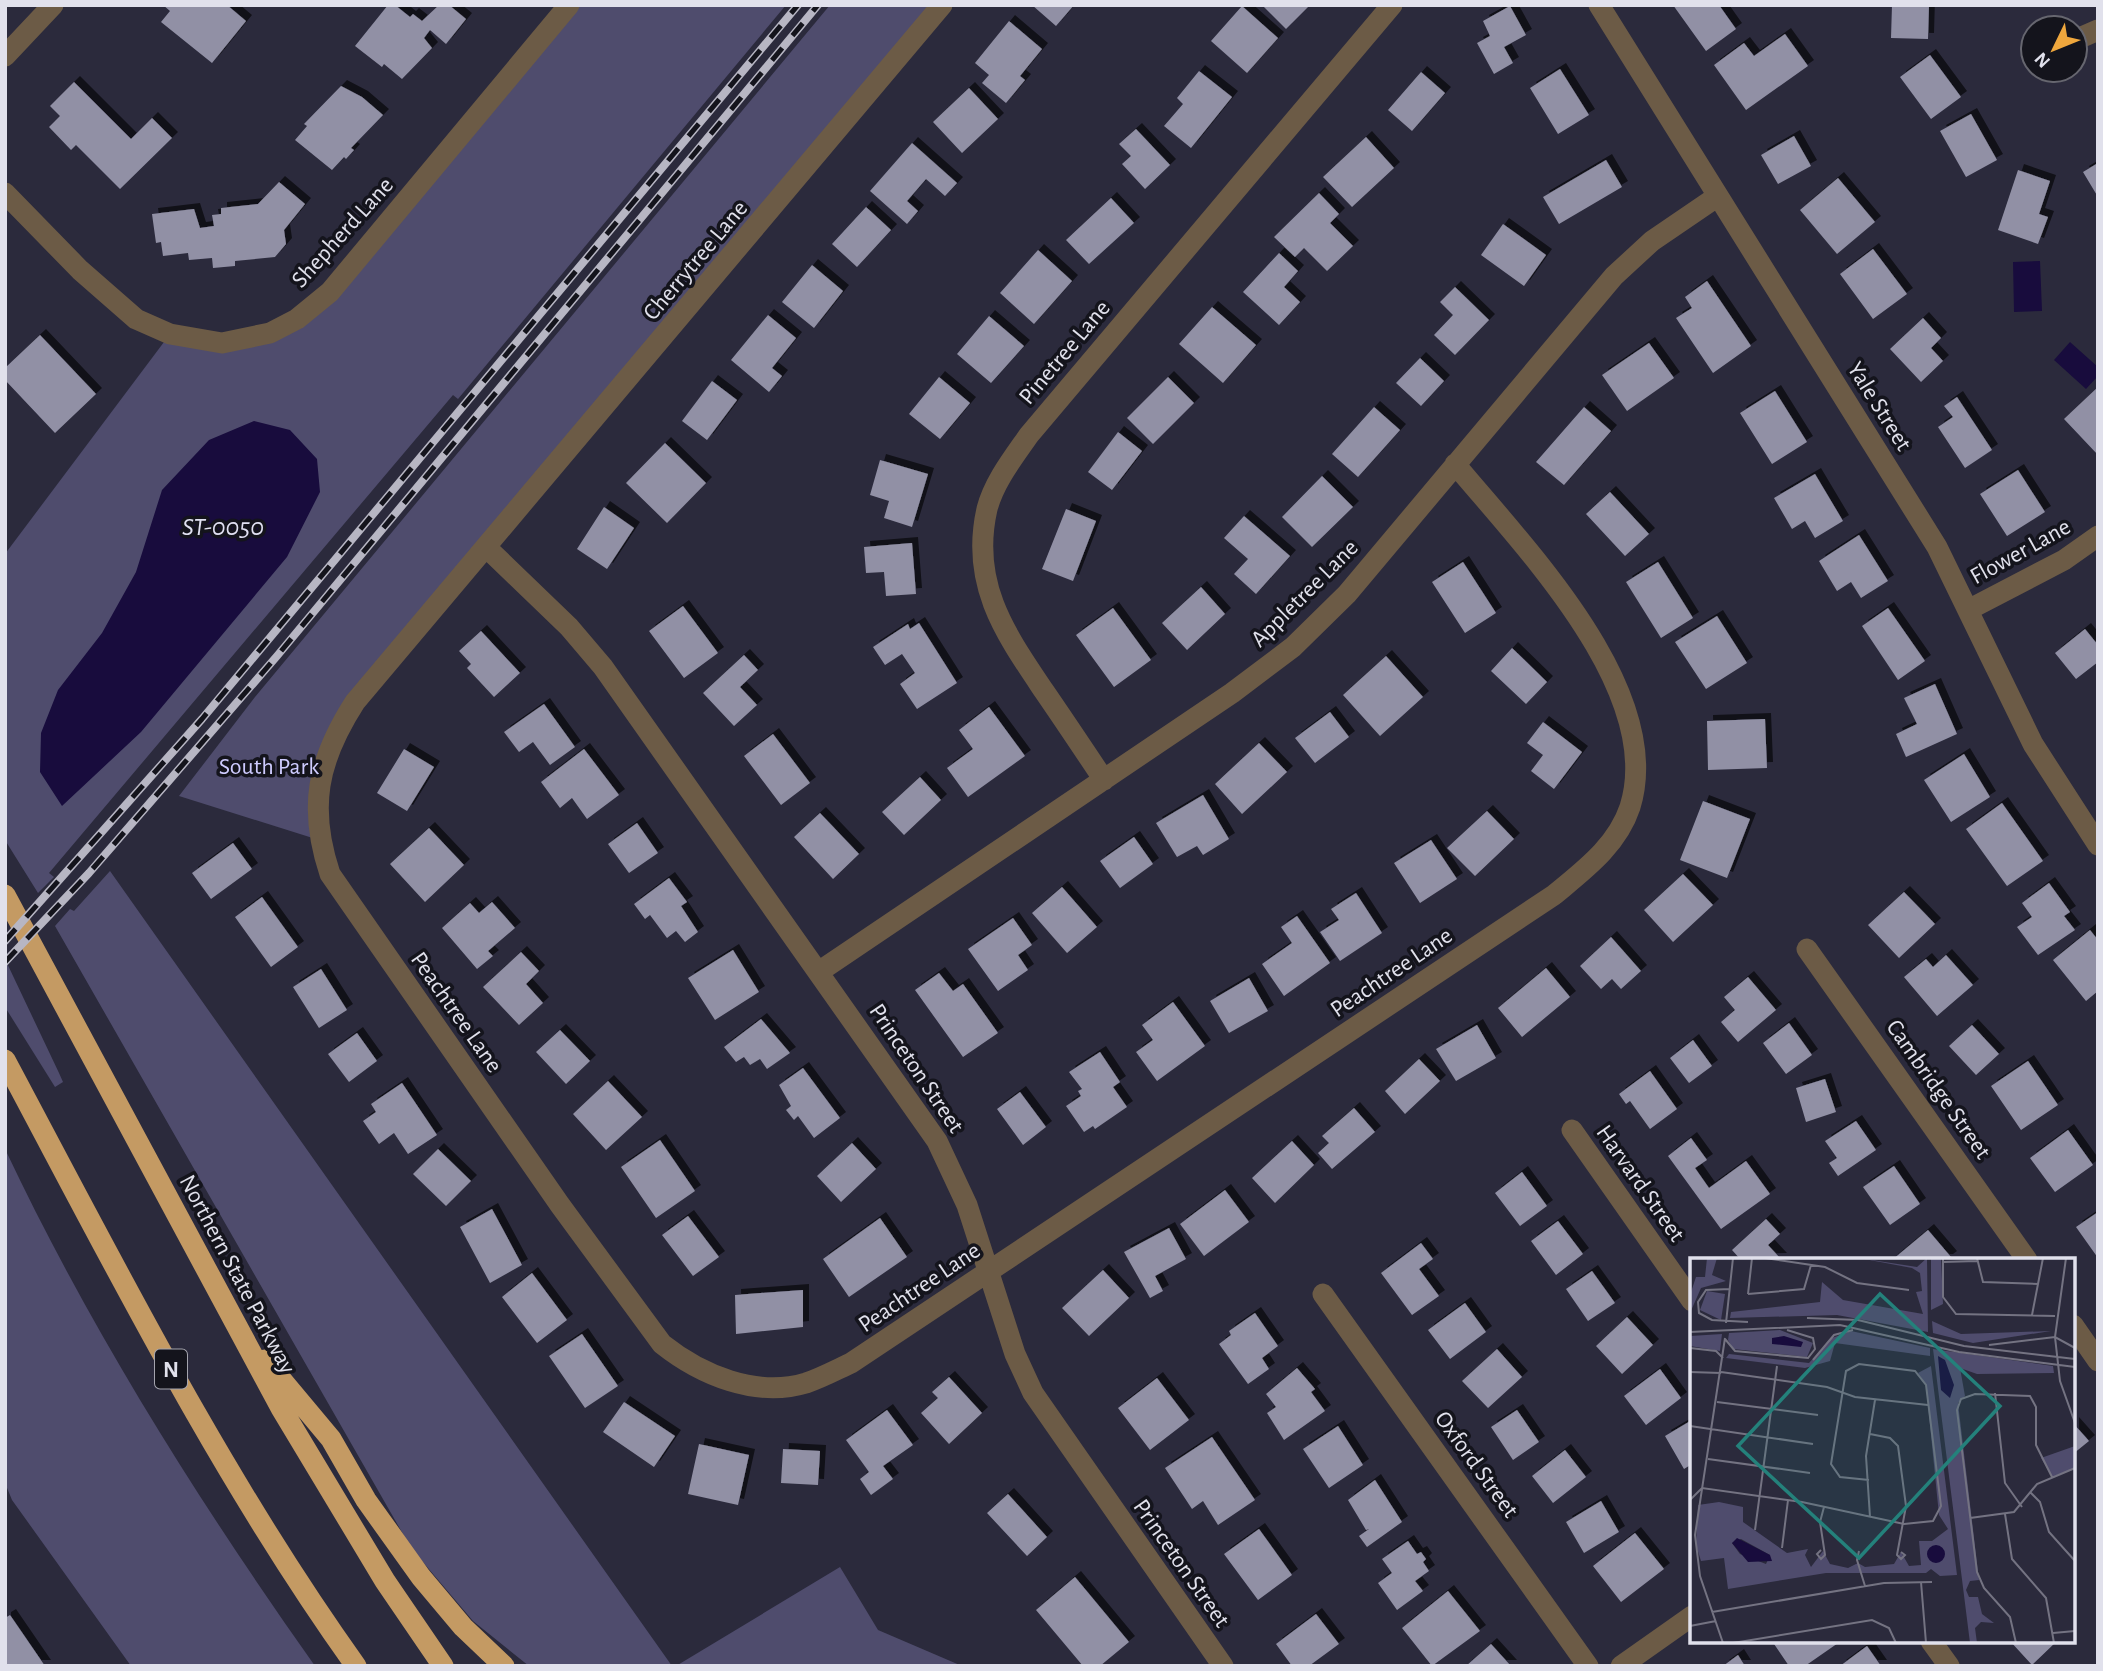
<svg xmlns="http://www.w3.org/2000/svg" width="2103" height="1671" viewBox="0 0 2103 1671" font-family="'Alegreya Sans',sans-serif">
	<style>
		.green { fill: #4f4c6d }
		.water { fill: #180c3d }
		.building { fill: #9190a5; filter: url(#shadow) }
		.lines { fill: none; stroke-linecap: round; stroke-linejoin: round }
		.street { stroke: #6c5b46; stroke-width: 21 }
		.highway { stroke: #c49a63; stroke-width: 21 }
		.rail-casing { stroke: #b7b6c3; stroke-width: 8 }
		.rail { stroke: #14141c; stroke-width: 5; stroke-dasharray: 16; stroke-linecap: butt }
		.labels { text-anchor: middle; stroke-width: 7; stroke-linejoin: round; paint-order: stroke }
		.shield { fill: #14141c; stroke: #a4a4ae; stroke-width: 2 }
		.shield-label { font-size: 23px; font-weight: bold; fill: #e1e1ec }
		.street-label { font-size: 24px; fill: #e1e1ec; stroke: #14141c }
		.park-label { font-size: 24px; fill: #cecbfe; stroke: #14141c }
		.water-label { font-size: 26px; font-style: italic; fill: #e1e1f2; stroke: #14141c }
		.inset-road { fill: none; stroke: #747382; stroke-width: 2 }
		.view { fill: #24817b; fill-opacity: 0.15; stroke: #24817b; stroke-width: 3.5 }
		.inset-edge { fill: none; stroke: #e1e1ec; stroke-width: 3.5 }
	</style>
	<defs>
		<filter id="shadow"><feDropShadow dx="6" dy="-6" stdDeviation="0" flood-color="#0009"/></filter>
	</defs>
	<rect width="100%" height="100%" fill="#2b2a3c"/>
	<path class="green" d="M569 5H786L458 399 453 395 49 873 54 877 38 893 5 840V554L167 338 217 347 297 324Z
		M830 5H942L336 732 319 840 179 796 255 697Z
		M110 871 672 1666H529L473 1621 411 1548 55 926 70 909 74 911Z
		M5 959 59 1073 63 1082 55 1087 5 1007Z
		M5 1149C91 1331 199 1502 315 1666H131L12 1500 5 1483Z
		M840 1567 878 1630 962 1666H676Z"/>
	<path class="water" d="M2040 261 2042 311 2014 312 2013 262Z
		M2070 342 2098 367V376L2086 389 2054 360Z
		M254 421 290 430 317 459 320 492 287 557 141 732 62 806 40 772 41 733 58 690 102 633 136 572 162 490 209 440Z"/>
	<path class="building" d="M163 5H227L246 21 212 63 161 22 170 11Z
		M388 5H395L410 17 413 14 422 21 439 5H449L466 19 446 44 430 30 424 38 432 48 402 79 384 64 382 67 355 46Z
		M1032 5H1074L1056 26Z
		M1262 5H1310L1286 29Z
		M1673 5H1719L1736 29 1706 51Z
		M1892 5H1929L1928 39 1891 38Z
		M1242 6 1278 38 1247 73 1211 41Z
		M1510 6 1526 35 1504 47 1513 63 1494 74 1477 43 1490 36 1483 21Z
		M1009 21 1042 49 1020 76 1025 80 1006 103 982 83 989 75 975 63Z
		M1785 34 1808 66 1746 110 1714 65 1744 43 1754 56Z
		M1930 55 1961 97 1931 119 1900 77Z
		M1560 69 1589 115 1558 134 1530 88Z
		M1199 71 1232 97 1191 148 1164 126 1183 104 1177 98Z
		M1421 72 1445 93 1412 131 1388 110Z
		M74 82 131 139 152 118 172 138 120 189 76 145 71 150 49 127 60 116 50 106Z
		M341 86 362 97 383 115 351 148 354 150 346 159 344 157 332 170 295 140 307 126 304 124Z
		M969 88 998 119 962 153 933 122Z
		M1971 114 1997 160 1966 177 1940 131Z
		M1136 129 1170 165 1145 189 1122 164 1131 156 1119 144Z
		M1794 136 1811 166 1778 184 1761 155Z
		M1366 137 1394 168 1352 207 1323 177Z
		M912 143 957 183 945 196 926 179 907 201 918 211 907 224 870 191Z
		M1606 160 1622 187 1559 224 1543 197Z
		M2098 163V197L2083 172Z
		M2018 170 2050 181 2039 214 2048 217 2038 244 1998 230Z
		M1838 178 1875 222 1837 254 1800 210Z
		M279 182 305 204 284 230 286 244 275 257 235 261V266L213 268 212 258 189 260 188 253 163 256 161 242 156 243 152 214 194 209 200 228 214 226 212 215 221 214V208L258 204Z
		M1319 193 1339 214 1330 223 1353 246 1327 271 1304 248 1295 257 1274 237Z
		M1111 198 1134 223 1089 264 1066 240Z
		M866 207 891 230 857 267 832 244Z
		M1503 224 1546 255 1524 286 1481 255Z
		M1873 249 1907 294 1873 319 1840 274Z
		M1038 250 1072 281 1034 324 1000 293Z
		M1279 253 1298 271 1284 287 1300 302 1279 325 1243 292Z
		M812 265 843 291 814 328 782 302Z
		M1707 281 1751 346 1713 373 1676 318 1692 308 1685 297Z
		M1455 287 1489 320 1455 355 1434 335 1453 315 1440 302Z
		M1212 307 1256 345 1223 383 1179 344Z
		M768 315 796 338 772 368 782 376 769 392 731 360Z
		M989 316 1024 346 991 383 957 354Z
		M1923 318 1941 338 1931 348 1943 361 1921 382 1890 349Z
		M40 335 96 394 55 433 5 380V368Z
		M1649 343 1674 378 1627 411 1602 375Z
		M1420 358 1444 381 1421 406 1396 383Z
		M939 377 970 403 940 439 909 414Z
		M1168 377 1194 403 1153 444 1127 418Z
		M712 381 737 400 707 440 682 421Z
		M2098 387V455L2064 419Z
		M1775 391 1807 442 1772 464 1740 413Z
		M1957 397 1992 450 1965 468 1938 427 1953 417 1944 406Z
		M1374 407 1400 430 1358 477 1332 454Z
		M1584 407 1611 431 1564 485 1536 462Z
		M1118 432 1142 451 1112 490 1088 472Z
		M665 443 706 483 667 523 626 483Z
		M880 460 928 474 912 527 884 518 889 501 870 495Z
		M2018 470 2045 512 2007 536 1980 494Z
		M1815 474 1843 521 1815 538 1805 521 1792 529 1774 498Z
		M1322 476 1353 507 1312 547 1282 517Z
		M1610 492 1649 534 1625 556 1586 514Z
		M604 507 634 528 607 569 577 549Z
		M1066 509 1096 521 1073 581 1042 569Z
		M1244 516 1290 556 1256 594 1234 574 1248 559 1224 538Z
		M1859 535 1888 581 1861 598 1851 582 1837 591 1819 561Z
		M912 543 916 594 886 596 884 572 866 573 864 547Z
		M1463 562 1496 613 1465 633 1432 582Z
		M1658 562 1693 618 1661 638 1626 582Z
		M1201 587 1225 614 1187 650 1162 623Z
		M683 606 718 653 684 678 649 631Z
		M1113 608 1151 660 1114 687 1076 635Z
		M1888 608 1925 661 1898 680 1862 626Z
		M1717 616 1747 663 1706 689 1675 642Z
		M919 623 957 683 917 709 900 684 915 673 902 654 885 665 873 647 908 624 910 629Z
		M2085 629 2098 645V662L2076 679 2055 653Z
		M481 631 520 673 494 697 467 668 471 664 459 651Z
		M1512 648 1547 682 1526 704 1491 671Z
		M744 655 758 670 740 687 757 705 734 726 703 693Z
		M1386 656 1423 697 1380 736 1343 695Z
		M1935 684 1957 734 1906 757 1896 734 1917 724 1904 698Z
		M544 704 575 747 550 765 533 742 519 752 504 732Z
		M989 707 1025 756 968 797 947 768 973 749 959 730Z
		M1330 712 1349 737 1315 763 1295 738Z
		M1765 719 1767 768 1708 770 1707 721Z
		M1543 722 1582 752 1554 789 1531 771 1543 755 1527 743Z
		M773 734 810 783 781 805 744 756Z
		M1259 743 1287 772 1242 814 1215 784Z
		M404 749 434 767 407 811 377 793Z
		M584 749 619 795 587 819 572 798 560 808 541 782Z
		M1964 754 1990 797 1951 822 1924 780Z
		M920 777 941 800 904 835 882 812Z
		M1203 795 1229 839 1203 855 1197 846 1177 857 1156 823Z
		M1703 801 1750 819 1727 878 1680 860Z
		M2002 803 2043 861 2007 886 1966 829Z
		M1487 811 1514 839 1475 876 1447 848Z
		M820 813 859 854 833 879 794 837Z
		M637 823 658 853 629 873 608 844Z
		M429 828 464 865 425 902 390 864Z
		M1134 837 1153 864 1120 888 1100 861Z
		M1431 840 1457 879 1420 903 1394 863Z
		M233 843 252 869 211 899 192 873Z
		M1683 874 1713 905 1673 942 1644 910Z
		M669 878 687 902 681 906 698 932 685 942 676 931 667 938 650 915 645 919 634 904Z
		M2049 883 2070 912 2064 916 2075 930 2038 955 2017 927 2032 917 2022 903Z
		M1062 887 1097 927 1067 953 1032 913Z
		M1904 892 1935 924 1899 958 1868 925Z
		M1356 893 1382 933 1340 961 1320 932 1339 920 1331 909Z
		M262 897 298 947 271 967 235 917Z
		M492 902 515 928 488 951 493 956 477 969 442 928 470 903 479 913Z
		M1297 916 1330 963 1284 996 1262 964 1292 943 1281 927Z
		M1013 918 1032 945 1018 955 1028 970 998 991 968 949Z
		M2090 930 2098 940V991L2086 1001 2053 960Z
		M1611 937 1641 971 1621 989 1612 979 1601 989 1580 966Z
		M733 950 759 992 715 1020 688 978Z
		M521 952 539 971 526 984 543 1003 519 1025 483 987Z
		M1946 955 1973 985 1937 1016 1904 977 1926 959 1933 967Z
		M1546 968 1570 997 1522 1037 1498 1008Z
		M321 969 347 1010 319 1028 293 987Z
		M939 973 953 991 963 984 998 1033 963 1057 915 990Z
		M1748 977 1776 1010 1738 1042 1721 1022 1735 1010 1724 997Z
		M1249 978 1268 1011 1229 1033 1210 1001Z
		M1173 1002 1205 1046 1157 1081 1136 1052 1153 1040 1142 1025Z
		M761 1019 790 1053 767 1069 760 1059 750 1065 744 1057 736 1062 724 1047Z
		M1789 1023 1812 1055 1786 1074 1763 1043Z
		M1477 1025 1496 1058 1456 1081 1436 1049Z
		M1972 1025 1999 1054 1976 1075 1949 1046Z
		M560 1030 590 1061 566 1084 536 1052Z
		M357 1033 377 1061 349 1082 328 1054Z
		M1693 1040 1712 1066 1689 1083 1670 1058Z
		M1100 1052 1120 1082 1113 1087 1127 1107 1095 1129 1093 1126 1084 1132 1066 1106 1081 1096 1078 1091 1082 1089 1069 1072Z
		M1419 1059 1440 1081 1405 1114 1385 1091Z
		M2028 1061 2058 1105 2021 1130 1991 1086Z
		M803 1068 840 1118 814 1138 798 1116 794 1120 786 1110 791 1106 779 1085Z
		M1650 1071 1677 1109 1650 1129 1630 1101 1626 1104 1619 1094Z
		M1825 1079 1836 1112 1806 1122 1796 1088Z
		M608 1081 642 1117 606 1150 573 1114Z
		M402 1083 437 1135 408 1154 394 1133 379 1144 363 1121 376 1112 371 1104Z
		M1020 1092 1046 1127 1023 1145 997 1109Z
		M1354 1108 1375 1132 1332 1169 1318 1153 1329 1143 1322 1136Z
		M1856 1121 1876 1150 1838 1176 1829 1163 1837 1158 1825 1141Z
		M2068 1130 2093 1165 2055 1192 2030 1158Z
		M1691 1138 1707 1160 1695 1168 1709 1188 1746 1161 1770 1194 1721 1229 1668 1156Z
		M660 1140 695 1191 656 1218 621 1167Z
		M1292 1141 1314 1165 1275 1203 1252 1178Z
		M852 1143 876 1169 841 1202 817 1176Z
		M438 1149 471 1181 446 1206 413 1174Z
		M1894 1166 1920 1204 1890 1225 1863 1187Z
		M1522 1172 1547 1206 1520 1226 1495 1193Z
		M1225 1190 1249 1222 1204 1256 1180 1224Z
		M492 1209 522 1265 490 1283 460 1227Z
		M2098 1212V1258L2076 1227Z
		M688 1216 719 1257 693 1276 662 1235Z
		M880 1218 907 1257 849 1297 823 1259Z
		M1766 1219 1780 1234 1768 1245 1781 1259 1741 1260 1732 1250Z
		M1558 1221 1583 1254 1556 1275 1531 1241Z
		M1169 1228 1186 1259 1155 1276 1163 1291 1150 1298 1124 1252Z
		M1928 1230 1951 1257 1947 1260H1892Z
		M1421 1243 1433 1259 1419 1269 1439 1296 1412 1315 1381 1273Z
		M1103 1270 1129 1298 1089 1336 1062 1308Z
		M1592 1271 1615 1303 1588 1321 1566 1289Z
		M532 1273 567 1320 537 1343 502 1297Z
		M803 1290V1327L736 1334 735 1295Z
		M1465 1303 1486 1332 1450 1359 1428 1330Z
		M1255 1313 1278 1346 1262 1358 1269 1369 1248 1384 1219 1344 1231 1335 1229 1331Z
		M1627 1317 1653 1345 1622 1374 1596 1346Z
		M582 1334 618 1386 585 1408 549 1356Z
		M1497 1349 1522 1377 1488 1408 1462 1381Z
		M1297 1368 1315 1389 1311 1392 1325 1411 1284 1440 1267 1413 1276 1407 1266 1394Z
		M1660 1369 1681 1398 1646 1425 1624 1396Z
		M949 1377 982 1413 949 1444 921 1413 938 1398 932 1392Z
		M1157 1378 1189 1420 1150 1450 1118 1408Z
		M624 1402 675 1436 654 1467 603 1432Z
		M887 1410 913 1445 883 1466 893 1479 871 1495 860 1479 869 1472 846 1440Z
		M1517 1410 1539 1442 1513 1460 1491 1427Z
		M1692 1420V1464L1684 1469 1665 1436Z
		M2073 1423 2089 1441 2073 1454Z
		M1338 1426 1363 1465 1329 1488 1303 1449Z
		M1212 1437 1255 1500 1218 1525 1203 1501 1192 1509 1165 1468Z
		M699 1444 749 1455 738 1505 688 1494Z
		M783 1449 820 1451 818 1485 781 1483Z
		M1565 1450 1586 1477 1553 1503 1532 1476Z
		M1375 1480 1402 1522 1367 1547 1359 1536 1369 1529 1366 1530 1348 1500Z
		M1008 1494 1047 1537 1027 1556 987 1513Z
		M1601 1501 1619 1532 1584 1553 1566 1522Z
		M1259 1529 1292 1575 1258 1600 1224 1554Z
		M1635 1533 1664 1569 1621 1602 1593 1566Z
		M1408 1541 1417 1554 1421 1552 1426 1559 1423 1562 1429 1571 1415 1581 1423 1591 1397 1610 1378 1583 1392 1573 1382 1559Z
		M1075 1577 1129 1642 1100 1666H1083L1036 1610Z
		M1448 1591 1480 1631 1432 1666 1402 1628Z
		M1316 1614 1339 1644 1309 1666H1292L1276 1644Z
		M10 1615 45 1666H5V1618Z
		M1772 1641H1841L1805 1666H1789Z
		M2010 1641H2057L2032 1665Z
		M1491 1644 1511 1666H1466Z
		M1867 1646 1881 1666H1840Z
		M1738 1655 1745 1666H1723Z"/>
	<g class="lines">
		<path class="street" d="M942 5 355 702C317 761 308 808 330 874L560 1205 662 1344C701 1375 756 1398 806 1383 821 1378 836 1370 851 1363L1554 895C1584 870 1617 846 1630 807 1666 691 1524 547 1455 464
			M1599 5 1937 547 2033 744 2098 845
			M2075 40 2098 30
			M5 56 53 5
			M5 193 80 270 136 319 170 334 222 343 270 333 297 319 330 292 569 5
			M487 548 569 627 603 667 937 1141 967 1205 1015 1354 1033 1393 1223 1666
			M1968 610 2064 560 2098 536
			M1104 780C1084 750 1064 720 1044 691 1005 633 970 584 987 509 994 482 1013 458 1029 435L1392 5
			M1807 949 2027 1260
			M820 971 1232 693 1293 647 1347 594 1614 276 1652 241 1718 196
			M1572 1130 1692 1301
			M1323 1294 1588 1666
			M2073 1325 2098 1361
			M1931 1641 1949 1666
			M1621 1666 1692 1616"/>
		<path class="highway" d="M5 895 281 1408 385 1581 443 1666
			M5 1060C115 1266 220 1476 356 1666
			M265 1360 331 1439 366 1500 421 1577 463 1627 504 1666"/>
		<defs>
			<path id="rail" d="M5 941 202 719 798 5
				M5 962 89 873 277 656 818 5"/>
		</defs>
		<use href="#rail" class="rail-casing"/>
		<use href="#rail" class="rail"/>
	</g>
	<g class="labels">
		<rect class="shield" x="155" y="1349.5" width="32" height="39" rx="5"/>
		<g class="shield-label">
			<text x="171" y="1377">N</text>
		</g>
		<g class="street-label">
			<text transform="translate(342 232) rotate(-48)" y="8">Shepherd Lane</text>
			<text transform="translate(695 260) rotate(-50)" y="8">Cherrytree Lane</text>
			<text transform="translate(1064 352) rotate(-50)" y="8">Pinetree Lane</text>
			<text transform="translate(1880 406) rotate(58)" y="8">Yale Street</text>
			<text transform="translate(2020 551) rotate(-29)" y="8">Flower Lane</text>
			<text transform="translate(1304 593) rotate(-45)" y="8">Appletree Lane</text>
			<text transform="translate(1391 972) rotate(-34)" y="8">Peachtree Lane</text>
			<text transform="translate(457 1012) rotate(55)" y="8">Peachtree Lane</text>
			<text transform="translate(917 1068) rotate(56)" y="8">Princeton Street</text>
			<text transform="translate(1939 1089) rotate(55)" y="8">Cambridge Street</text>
			<text transform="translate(1641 1183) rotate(55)" y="8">Harvard Street</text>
			<text transform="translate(238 1274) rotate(62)" y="8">Northern State Parkway</text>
			<text transform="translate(919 1287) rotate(-34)" y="8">Peachtree Lane</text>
			<text transform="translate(1477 1464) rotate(54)" y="8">Oxford Street</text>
			<text transform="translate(1182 1563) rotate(55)" y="8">Princeton Street</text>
		</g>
		<g class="park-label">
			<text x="269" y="774">South Park</text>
		</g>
		<g class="water-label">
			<text x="223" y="535">ST-0050</text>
		</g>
	</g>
	<g transform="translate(1690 1258)">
		<rect width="385" height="385" fill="#2b2a3c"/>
		<path d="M17 0H27L22 17 36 23 11 30 0 55 1 34 6 19H15ZM169 0 227 9 237 0 238 74 147 57 40 60 41 54 130 44 132 24 153 42 233 56 226 34 232 33 230 15 222 10ZM241 0H251L253 46 241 52ZM17 33 35 36 31 62 10 52ZM242 63 271 76 361 73 283 85 243 75ZM90 72 123 85 117 99 43 91 38 82 39 75ZM161 73 240 90V98L145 85 140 103 115 110 36 100 39 96 119 105 142 80ZM32 76 30 93 0 88V78ZM243 91 363 108 364 115 287 116 270 110 275 138 268 145 289 322 280 323 276 332 279 339H288L292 356 304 365 291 364 285 370 287 385H280ZM241 108 267 317 250 318 241 311 236 315H136L38 331 34 300 11 303 6 287 8 247 29 244 53 249V264L97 295 118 291 115 297 121 309 133 293 140 306 158 310 168 305 175 309 204 306 211 294 219 308 231 307 229 283H242L258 271 249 257 236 127 228 115ZM51 281 80 297 76 306 50 296 42 285ZM385 188V210L362 219 351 200Z" fill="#4f4c6d" fill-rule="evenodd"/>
		<path d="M94 78 113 84 111 89 82 86V80ZM248 98 255 102 264 127 260 140 251 132ZM47 280 80 297 82 303 58 304 42 285ZM237 296a9 9 0 1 1 18 0a9 9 0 1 1-18 0Z" fill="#180c3d"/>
		<path class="inset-road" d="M75 0 135 9 167 25 219 32M253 0V39L266 56 365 58M287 0 293 24 348 26M376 0 365 79 370 123 385 165M253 4 287 3M40 31 16 32 8 44 9 55 22 62 58 64M58 36 114 31 121 7M58 36 62 0M342 57 353 0M117 60 168 62 274 88 385 101M36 65 43 0M0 74 150 67 269 94 385 109M35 81 45 93 118 100 125 91 123 80 97 72M299 87 365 79 385 90M0 90 26 93 33 100M123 102 144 77 163 72M0 114 31 115M31 114 137 129 165 139 238 147M305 135 315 225 332 249M27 144 128 157M0 168 123 186M180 176 200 180 208 188 216 248 207 297 211 301 215 297 211 294M18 201 120 215M340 234 350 244 359 274 385 303M0 242 12 230 112 244 214 266 243 263 251 248 236 127 225 113 169 106 156 113 141 206 150 219 179 222M315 256 322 301 356 340 364 385M180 259 176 198 185 142M280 260 324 254 347 226 385 210M65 272 87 108M92 290 98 242M131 292 127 296 131 301 135 297 130 264 134 249M169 293 167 302 175 328M231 324 236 385M22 354 194 325 242 324M0 368 26 363M363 375 385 373M33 385 10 318 5 277 35 80M43 385 182 362 199 370 206 385M326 385 320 359 294 330 287 314 267 152 271 141 285 136 340 138 346 149V187L362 219"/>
		<path class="view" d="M190 36 310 148 169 300 48 188Z"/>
		<rect width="385" height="385" class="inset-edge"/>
	</g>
	<rect width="2103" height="1671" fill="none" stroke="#e1e1ec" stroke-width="14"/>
	<g transform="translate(2054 49) rotate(227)"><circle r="33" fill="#14141c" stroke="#66666f" stroke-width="2"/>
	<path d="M0-5L12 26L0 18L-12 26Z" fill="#efa73d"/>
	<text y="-10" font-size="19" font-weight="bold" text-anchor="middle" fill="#e1e1ec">N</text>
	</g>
</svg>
